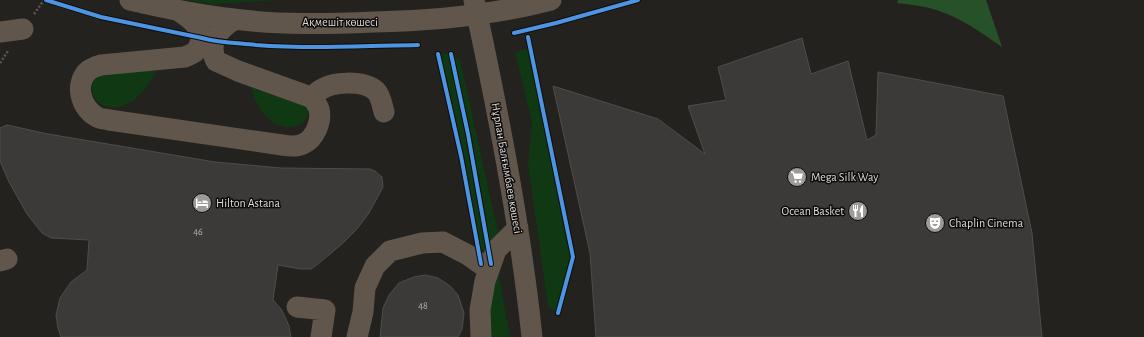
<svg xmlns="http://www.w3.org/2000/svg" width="1144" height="337" viewBox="0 0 1144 337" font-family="'Alegreya Sans',sans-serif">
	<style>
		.green { fill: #0f3813 }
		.forest { fill: #275229 }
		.building { fill: #3c3a38; stroke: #4e4d4a }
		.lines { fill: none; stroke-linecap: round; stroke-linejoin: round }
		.path { stroke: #5e574f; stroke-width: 2.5; stroke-dasharray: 2 2; stroke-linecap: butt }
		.minor { stroke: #61564b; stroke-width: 21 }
		.cycleway-casing { stroke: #0d0c0a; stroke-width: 6 }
		.cycleway { stroke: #4d94e3; stroke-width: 4 }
		.labels { text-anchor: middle; stroke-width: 3; stroke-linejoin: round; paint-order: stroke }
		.number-label { font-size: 10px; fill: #b6b4b1 }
		.street-label { font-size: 12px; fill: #dedcd9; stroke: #0d0c0a }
		.poi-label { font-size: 12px; fill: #dedcd9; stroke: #0d0c0a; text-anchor: start }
	</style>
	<rect width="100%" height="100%" fill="#24221f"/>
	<path class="green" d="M185 0H279L212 4Z
		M531 48 573 257 558 313 548 306 528 165 532 122 515 52Z
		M438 54H451L460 60 498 232 489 250 478 251 461 156Z
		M143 71H156C151 82 143 93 134 100 120 111 95 111 92 90 91 85 93 80 98 77 101 74 136 72 143 71Z
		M250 82 309 106C309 131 282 132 268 118 257 108 253 96 250 82Z
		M498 271 510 337H488C489 320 489 284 498 271Z"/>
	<path class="forest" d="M898 0H986L1002 47C978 30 954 13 925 7 916 5 906 4 897 3Z"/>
	<path class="building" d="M802 38 811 74 848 61 867 140 876 135 878 72 1003 96 1032 233 1042 337H596L590 253 553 86 658 119 705 154 688 106 726 100 718 67Z
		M7 125 48 134 215 162 281 168 370 169 375 171 382 177 383 187 369 213 357 229 342 244 318 264 311 269H301L278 265 273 300 281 309 285 317 289 326 291 337H61L58 328 56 315 60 298 71 282 87 270 89 240 51 238 42 233 27 214 9 182 0 161V128Z
		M425 275 438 278 450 286 458 295 464 313 462 329 458 337H380L383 308 389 295 399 283 414 277Z"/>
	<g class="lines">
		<path class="path" d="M34 14 44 0
			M438 54 461 156 476 237
			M0 63 8 51"/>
		<path class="minor" d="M130 0C164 8 199 15 234 19 280 25 327 24 374 22 433 21 493 15 551 0
			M474 0C498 112 520 223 532 337
			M180 12C191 19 205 29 200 43 198 52 192 54 185 57L101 65C97 66 92 68 89 70 74 83 80 107 97 117 100 119 105 119 109 120L282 145C288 146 297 147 303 144 315 139 322 121 319 109 318 106 315 102 313 98L238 71 216 61C207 42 219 29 235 19
			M0 32 23 29
			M313 98C315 96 316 92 319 91 331 81 364 80 376 91 381 96 382 105 384 112
			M0 261 7 259
			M297 307 325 310 321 337
			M357 337 363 312 365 288 375 266 390 251 422 243 443 242 468 255 489 270
			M481 337 480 310 485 281 489 270 496 250 518 228"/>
		<defs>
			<path id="cycleway" d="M46 0 101 17 202 38C220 43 238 43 256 45 310 49 364 46 418 45
				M514 33 556 23 638 0
				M528 37 573 257 558 313
				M438 54 461 156 481 264
				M451 54 468 134 491 264"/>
		</defs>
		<use href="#cycleway" class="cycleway-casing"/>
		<use href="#cycleway" class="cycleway"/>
	</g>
	<defs>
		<symbol id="supermarket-disc" viewBox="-11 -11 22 22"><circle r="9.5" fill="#9d9b98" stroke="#0d0c0a"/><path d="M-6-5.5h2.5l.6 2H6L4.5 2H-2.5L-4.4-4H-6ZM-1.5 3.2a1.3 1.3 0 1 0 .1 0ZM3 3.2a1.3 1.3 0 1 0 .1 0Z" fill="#fff"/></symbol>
		<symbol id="hotel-disc" viewBox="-11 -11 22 22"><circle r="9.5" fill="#9d9b98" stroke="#0d0c0a"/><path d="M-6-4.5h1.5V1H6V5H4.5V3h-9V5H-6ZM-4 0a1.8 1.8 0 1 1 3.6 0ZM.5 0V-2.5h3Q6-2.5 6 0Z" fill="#fff"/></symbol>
		<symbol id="restaurant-disc" viewBox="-11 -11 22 22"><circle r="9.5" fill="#9d9b98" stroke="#0d0c0a"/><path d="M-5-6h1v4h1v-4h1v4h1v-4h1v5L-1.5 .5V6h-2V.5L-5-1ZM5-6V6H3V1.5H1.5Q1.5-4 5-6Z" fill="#fff"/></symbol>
		<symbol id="theatre-disc" viewBox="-11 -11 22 22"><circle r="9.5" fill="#9d9b98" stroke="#0d0c0a"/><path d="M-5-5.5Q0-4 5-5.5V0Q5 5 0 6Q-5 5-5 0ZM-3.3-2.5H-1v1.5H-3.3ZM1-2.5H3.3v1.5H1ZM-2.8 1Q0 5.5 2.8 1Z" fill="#fff"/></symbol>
	</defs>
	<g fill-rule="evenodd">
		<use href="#supermarket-disc" x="786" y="166" width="22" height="22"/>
		<use href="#hotel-disc" x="191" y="192" width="22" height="22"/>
		<use href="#restaurant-disc" x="847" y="200" width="22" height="22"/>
		<use href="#theatre-disc" x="924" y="212" width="22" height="22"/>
	</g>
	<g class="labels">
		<g class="number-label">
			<text x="198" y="235">46</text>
			<text x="423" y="309">48</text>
		</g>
		<g class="street-label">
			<text x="340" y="26">Ақмешіт көшесі</text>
			<text transform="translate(507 168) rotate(80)" y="4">Нұрлан Балғымбаев көшесі</text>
		</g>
		<g class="poi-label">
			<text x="811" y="181">Mega Silk Way</text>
			<text x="216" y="207">Hilton Astana</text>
			<text x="844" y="215" text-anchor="end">Ocean Basket</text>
			<text x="949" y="227">Chaplin Cinema</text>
		</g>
	</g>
</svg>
